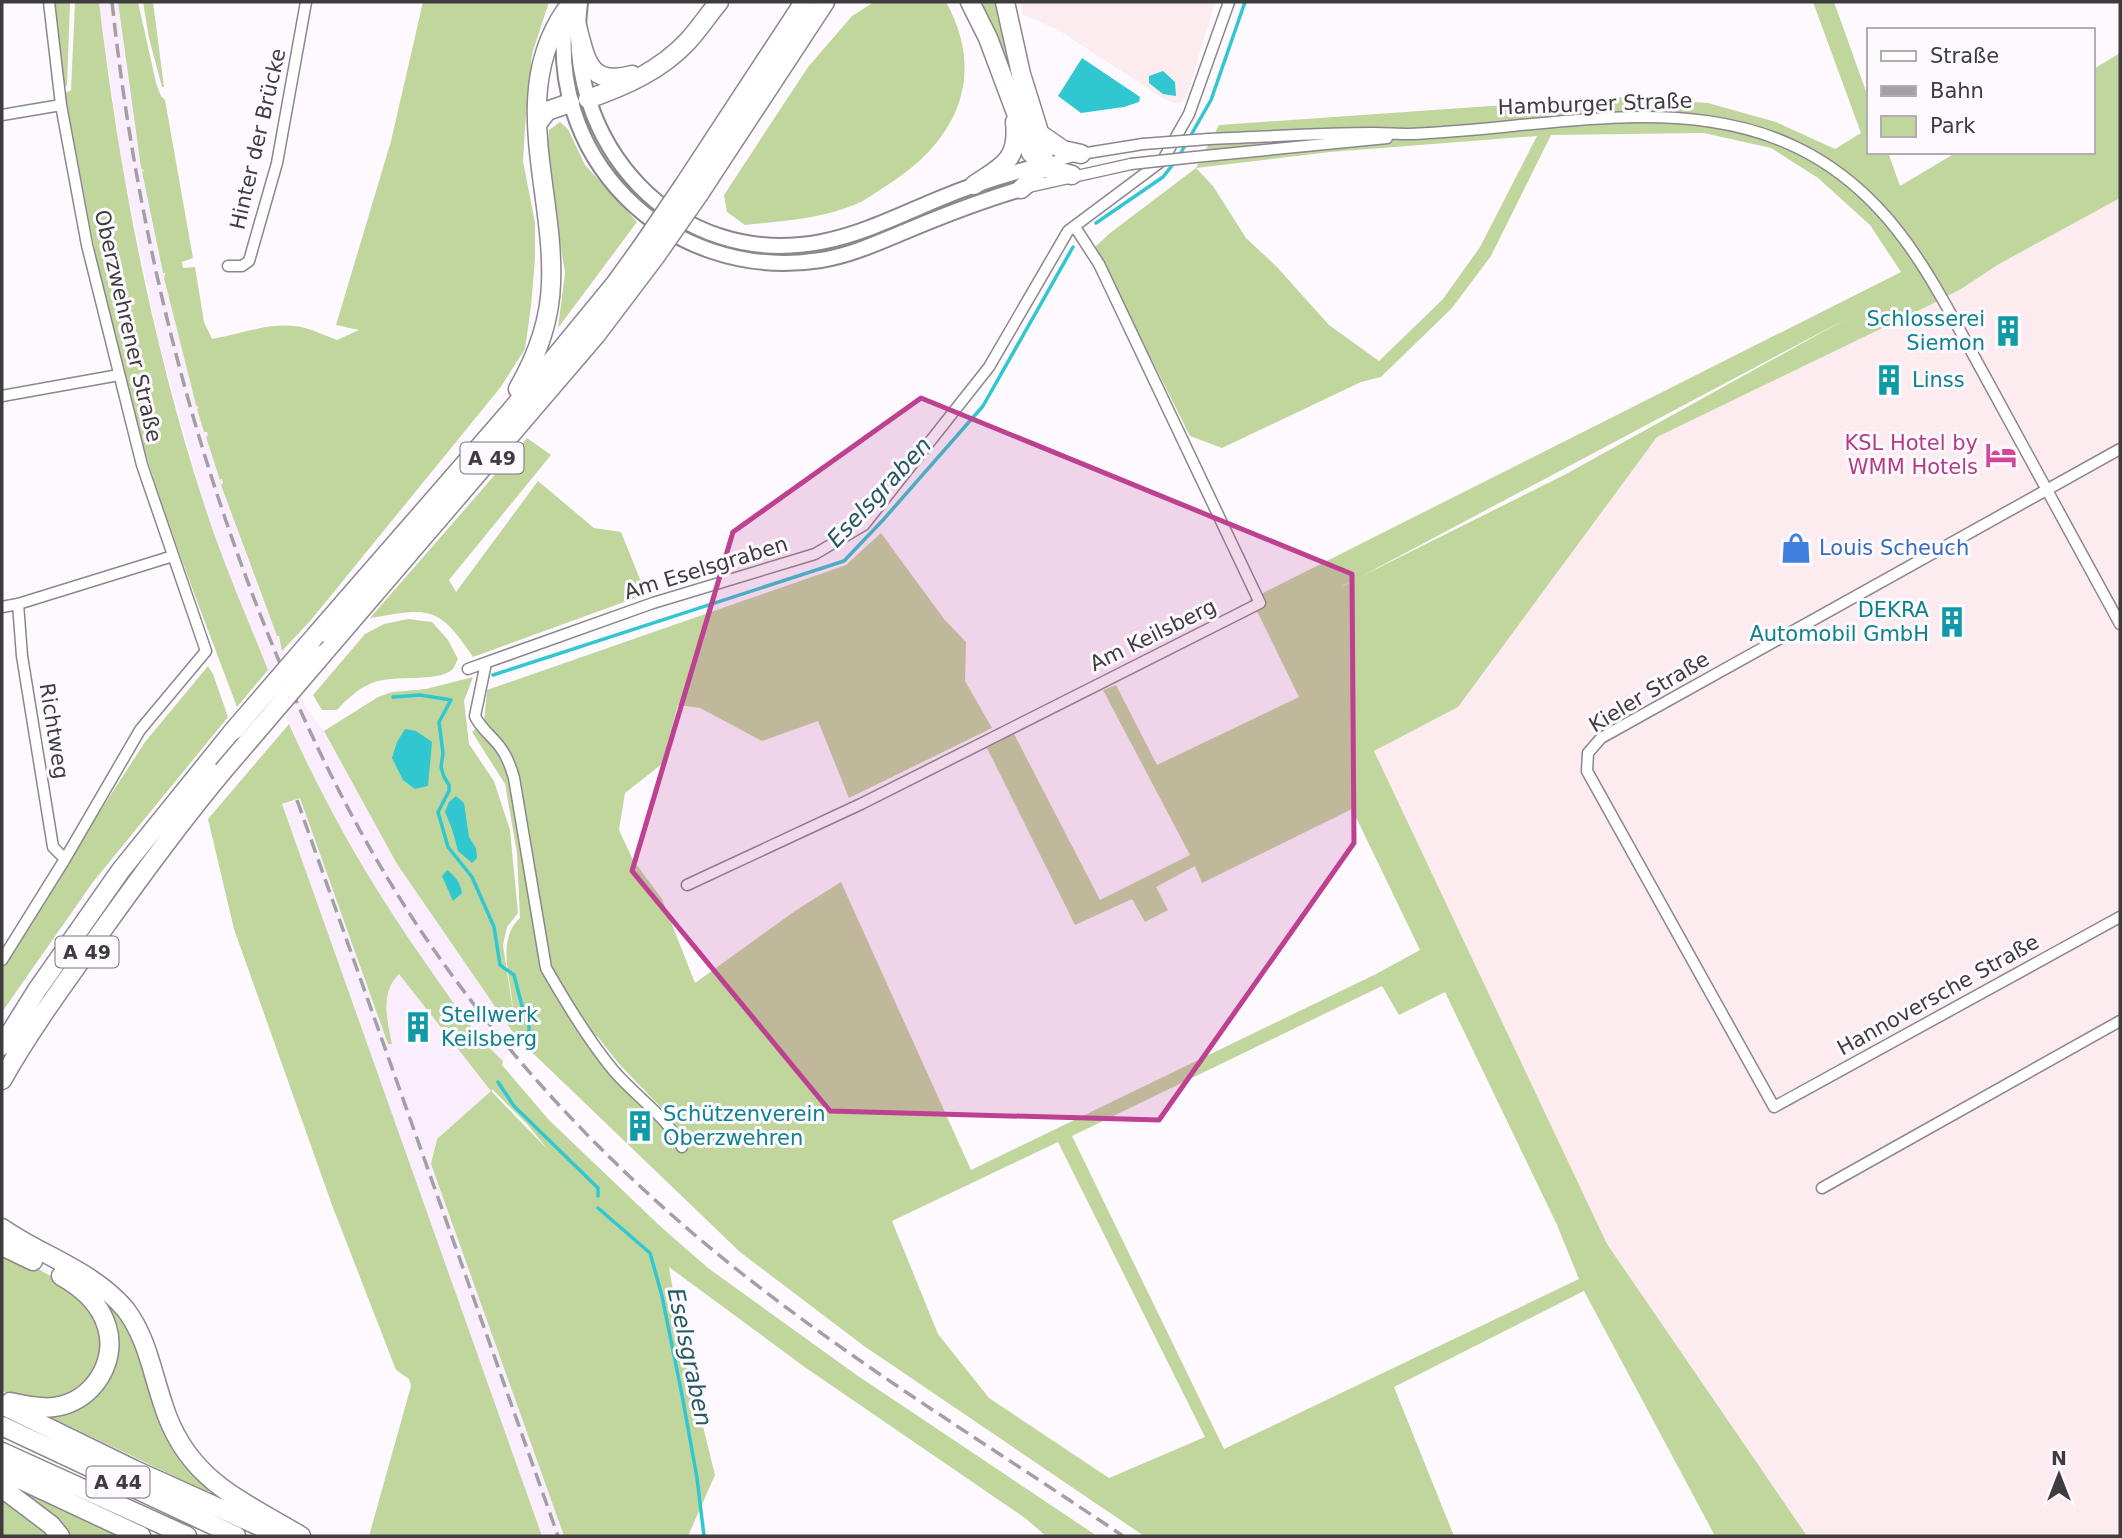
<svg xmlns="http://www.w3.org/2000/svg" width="2122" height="1538" viewBox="0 0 2122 1538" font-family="'DejaVu Sans',sans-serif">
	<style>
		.built { fill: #faeefe }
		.industrial { fill: #fcecef }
		.green { fill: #c0d69d; fill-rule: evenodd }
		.water { fill: #30c7d0 }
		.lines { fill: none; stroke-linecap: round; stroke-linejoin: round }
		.stream { stroke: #30c7d0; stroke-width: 3.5 }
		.minor-casing { stroke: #8c868e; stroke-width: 13 }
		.secondary-casing { stroke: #8c868e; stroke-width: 18 }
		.motorway-casing { stroke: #8c868e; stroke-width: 21 }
		.minor { stroke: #fff; stroke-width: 10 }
		.secondary { stroke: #fff; stroke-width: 14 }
		.motorway { stroke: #fff; stroke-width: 18 }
		.rail { stroke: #a3a0a4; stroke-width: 3.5; stroke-dasharray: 14 7; stroke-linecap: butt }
		.minor-bridge-casing { stroke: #8c868e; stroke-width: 13; stroke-linecap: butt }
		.motorway-bridge-casing { stroke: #8c868e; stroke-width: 21; stroke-linecap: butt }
		.minor-bridge { stroke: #fff; stroke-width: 10 }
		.motorway-bridge { stroke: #fff; stroke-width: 18 }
		.marked { fill: #bd4190; fill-opacity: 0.2; stroke: #bd4190; stroke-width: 5; stroke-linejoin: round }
		.labels { text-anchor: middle; stroke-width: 6; stroke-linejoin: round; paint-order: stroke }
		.shield { fill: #fdf9ff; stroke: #777579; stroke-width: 2 }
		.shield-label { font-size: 19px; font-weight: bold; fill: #3e3c3f }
		.street-label { font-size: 21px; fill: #3e3c3f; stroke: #fdf9ff }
		.culture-label { font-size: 21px; fill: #0d838f; stroke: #fdf9ff; text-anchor: start }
		.hotel-label { font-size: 21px; fill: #b23c85; stroke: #fdf9ff; text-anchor: end }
		.shop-label { font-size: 21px; fill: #366cbe; stroke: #fdf9ff; text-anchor: start }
		.water-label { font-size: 23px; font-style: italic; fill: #215b5f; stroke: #fdf9ff }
	</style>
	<rect width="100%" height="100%" fill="#fdf9ff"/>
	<path class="built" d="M99 2H118L128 81 141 167 144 172 142 173 162 273H164V279L196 404H198L205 432 207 431 224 484H222L250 567 305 706 324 731 397 864 516 1037 503 1061 493 1052 453 1003 378 895 316 784 258 649 229 575 204 505 159 343 122 164Z
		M300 798 388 1044 392 1043 387 1016 386 997 388 989 399 973 492 1091 437 1139 431 1164 564 1536H542L282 804H288Z"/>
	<path class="industrial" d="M1022 2H1215L1186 99 1178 104 1164 99 1060 31 1022 14Z
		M2120 198V1536H1807L1607 1244 1373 751 1458 707 1657 437 1926 307 1961 289 1999 264Z"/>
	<path class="green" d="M55 2H70L67 86H64Z
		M75 2H99C119 171 151 339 203 501 221 558 246 615 268 670L237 707C203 617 168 527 140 436 106 324 87 207 65 93L71 90Z
		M118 2H138L156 83 161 96 165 100 193 258 182 262 183 268 195 267 204 322 212 339C242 334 273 320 305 328 316 331 326 336 337 340L359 330 336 325 391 141 423 2H549L532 54 525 128 523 161 535 223V259L531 306 525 349 500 388 311 620 282 651 279 636H277L221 485 223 483 222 479 220 480 206 437 208 435 207 432H204L197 409 199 408 196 405 164 278 165 273H163L142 172 144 171 141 168Z
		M143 2H153L164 87H162L149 38Z
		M874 2H946C988 78 955 143 886 186 876 192 865 201 854 205 819 219 782 221 745 225L727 212 724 195 808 67 852 16Z
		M979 2H1000L1021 106Z
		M1813 2H1834L1868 97V152H1888L1900 186 1957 152H2092V70L2120 53V198L1999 264 1961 289 1926 307 1657 437 1458 707 1374 751 1607 1244 1807 1536H1715L1584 1291 1394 1387 1454 1536H1144L864 1346 740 1252 516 1037 397 864 324 731 378 697 392 692 426 689 473 677 464 701 469 744 494 781 510 830 518 913 507 927 503 945 513 1011C512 981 495 941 520 918L517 853 505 784 472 732 484 722 487 690 846 565 881 533 944 619 966 642 965 681 992 728 849 798 818 721 762 741 700 708 678 705 662 764 625 793 619 830 633 860 662 899 695 983 795 911 841 882 971 1170 1376 974 1420 950 1352 809 1202 883 1195 866 1156 887 1168 910 1145 922 1132 899 1075 925 987 748 1014 734 1100 900 1190 855 1103 690 1116 685 1157 765 1299 697 1259 615 1249 600 1901 272 1870 225 1818 178 1771 148 1704 133 1551 135 1491 256 1452 308 1381 377 1361 382 1222 448 1190 436 1095 247 1110 233 1196 168 1219 125 1621 97 1708 103 1776 122 1835 149 1861 133ZM1537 136 1480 247 1443 299 1379 361 1329 325 1276 266 1246 238 1213 186 1196 168 1330 152ZM1846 319 1566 474 1342 586H1343ZM1382 986 1399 1015 1445 992 1557 1225 1579 1279 1224 1449 1072 1136ZM597 1036 620 1065 674 1121 679 1133 588 1040ZM1058 1142 1205 1437 1109 1478 989 1398 938 1334 892 1221Z
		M560 122 568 129 585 165 637 222 558 328 565 273 547 160 549 130Z
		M527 438 551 455 449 580 456 592 538 481 594 528 621 532 646 594 473 657C438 604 428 608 370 618Z
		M408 619 432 622 448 640 458 659C456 662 455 666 453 669 439 683 393 674 372 683 359 688 347 699 337 710H322L313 695 365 634 384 624Z
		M208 666 213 674 228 717 93 882 2 1012V962L145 742Z
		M289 724C328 811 372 887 427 965 450 998 473 1034 503 1061L502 1065 549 1120 660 1226 708 1268 858 1376 1097 1536H1046L1025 1518 806 1368 669 1267 681 1338 715 1475 688 1536H564L431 1164 437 1139 491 1091 399 974C380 993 387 1019 392 1044H388L300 798 282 804 542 1536H369L411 1386 409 1379 396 1370 332 1205 234 929 208 819ZM492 1089 527 1124 549 1151 492 1092Z
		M2 1250C33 1266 69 1282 91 1311 117 1345 94 1390 55 1399 37 1403 18 1397 2 1391Z
		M93 1292C126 1299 196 1455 214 1491H205L38 1411 108 1378Z
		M31 1494 70 1509 126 1536H71L30 1500Z
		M2 1496 53 1536H2Z"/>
	<path class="water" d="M1082 58 1140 97 1139 102 1124 107 1081 113 1058 96Z
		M1163 71 1175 82 1176 96 1163 94 1149 83V76Z
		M405 729 416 731 432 742 428 786 415 789 403 780 392 758 397 742Z
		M456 796 464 803 469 837 476 848 477 858 472 863 458 851 452 829 445 812 449 802Z
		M447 870C456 877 460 882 462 893L453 901 442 876Z"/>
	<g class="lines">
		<path class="stream" d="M1179 156 1211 100 1245 2
			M1096 223 1163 177 1174 163
			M493 675 844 561 883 520 983 406 1073 247
			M393 697 420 695 451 700 439 722 443 753 441 767 444 777 449 785V791L438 812 448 847 472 877 494 927 500 965 514 975 522 1006 529 1018V1034L526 1043
			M498 1082 514 1106 598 1188V1196
			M598 1208 650 1253 662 1296 682 1395 697 1478 704 1536"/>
		<defs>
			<path id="minor" d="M2 115 61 105
				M1209 139C1264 137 1319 133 1374 133 1386 133 1398 134 1410 134 1575 128 1751 70 1880 210 1924 257 1955 323 1987 380 2031 461 2076 543 2120 624
				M1195 157 1387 138
				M1042 165 1081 154 1143 144
				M1028 187 1131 164
				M228 266H242L249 261 277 163 306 2
				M2 396 119 375
				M2120 449 1601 738 1588 753 1587 771 1774 1107 2120 917
				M18 604 22 656 53 847 65 859
				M2 607 18 604 173 556
				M486 663 475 716C480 728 492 736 500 747 507 756 511 767 514 778L546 968C566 1003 588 1040 614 1071 637 1098 666 1115 682 1147
				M468 669 653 603 815 554 864 525 989 367 1068 231 1163 160 1189 114 1229 2
				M687 885 861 804 1260 603 1099 264 1075 227
				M2 960 65 859 140 730 206 651 142 465 87 245 61 105 49 2
				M1822 1188 2120 1021"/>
			<path id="secondary" d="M568 2C538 155 668 284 821 260 852 255 882 241 911 229 947 214 984 200 1021 189
				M580 2C562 143 675 270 821 242 863 234 902 214 941 198 974 184 1007 174 1042 165"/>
			<path id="motorway" d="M970 2 988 38 1031 153 1049 169 1072 175
				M1005 2 1021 74 1044 148C1044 167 1035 177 1021 189
				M577 26C586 60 589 87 632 75
				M588 99C625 86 660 71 688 41 699 29 708 15 719 2
				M537 124 547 111 570 103
				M1040 134 1063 150 1081 154
				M684 185 804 2
				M974 185C1003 166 1019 160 1015 122
				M699 194 825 2
				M518 389C537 356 550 321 551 283 555 192 508 93 566 10
				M316 635 509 413 615 284 641 248
				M323 654 596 335 655 257
				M2 1046 37 990 121 870 234 730
				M2 1080C29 1032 62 987 94 942 135 884 177 826 223 771
				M2 1228C42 1256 94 1271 126 1310 147 1338 152 1372 163 1404 186 1479 239 1499 301 1536
				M2 1246 33 1261
				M10 1402C24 1405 40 1409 54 1407 91 1403 118 1363 107 1327 100 1303 82 1288 61 1276
				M2 1405 135 1470 281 1536
				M2 1426 236 1536
				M2 1452 187 1536
				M2 1471 141 1536
				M2 1488 51 1525 60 1536"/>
		</defs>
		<use href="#minor" class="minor-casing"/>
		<use href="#secondary" class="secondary-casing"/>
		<use href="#motorway" class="motorway-casing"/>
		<use href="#minor" class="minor"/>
		<use href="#secondary" class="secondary"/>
		<use href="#motorway" class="motorway"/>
		<path class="rail" d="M112 2C134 207 181 408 255 601 300 718 354 832 425 937 498 1044 584 1139 682 1224 818 1342 974 1435 1123 1536
			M297 800 558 1536"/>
		<defs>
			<path id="minor-bridge" d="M1143 144 1209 139
				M1131 164 1195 157"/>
			<path id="motorway-bridge" d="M641 248 684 185
				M655 257 699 194
				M234 730 316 635
				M223 771 323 654"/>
		</defs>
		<use href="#minor-bridge" class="minor-bridge-casing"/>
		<use href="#motorway-bridge" class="motorway-bridge-casing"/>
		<use href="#minor-bridge" class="minor-bridge"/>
		<use href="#motorway-bridge" class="motorway-bridge"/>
	</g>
	<path class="marked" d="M921 398 1352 574 1354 843 1159 1120 830 1111 632 871 733 532Z"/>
	<defs>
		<symbol id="building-bare" viewBox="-9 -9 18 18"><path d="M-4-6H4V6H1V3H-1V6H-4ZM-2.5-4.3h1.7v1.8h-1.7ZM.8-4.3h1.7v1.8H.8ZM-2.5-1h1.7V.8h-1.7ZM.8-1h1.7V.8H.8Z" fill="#0f9aa8" stroke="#fdf9ff" stroke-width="2.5" paint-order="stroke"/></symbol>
		<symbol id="hotel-bare" viewBox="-9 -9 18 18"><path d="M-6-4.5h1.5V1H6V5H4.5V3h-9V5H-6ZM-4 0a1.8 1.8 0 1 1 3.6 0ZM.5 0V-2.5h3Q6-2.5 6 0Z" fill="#d1479c" stroke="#fdf9ff" stroke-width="2.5" paint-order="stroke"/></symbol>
		<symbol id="shop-bare" viewBox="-9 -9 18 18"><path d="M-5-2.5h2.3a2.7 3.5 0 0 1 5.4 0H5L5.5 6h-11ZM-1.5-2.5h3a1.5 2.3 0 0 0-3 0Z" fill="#3f7fe0" stroke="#fdf9ff" stroke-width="2.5" paint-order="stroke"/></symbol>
	</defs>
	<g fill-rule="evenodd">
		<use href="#building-bare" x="1986" y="309" width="44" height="44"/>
		<use href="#building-bare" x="1867" y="358" width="44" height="44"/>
		<use href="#hotel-bare" x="1979" y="433" width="44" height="44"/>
		<use href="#shop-bare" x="1774" y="526" width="44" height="44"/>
		<use href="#building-bare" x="1930" y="600" width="44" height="44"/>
		<use href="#building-bare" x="396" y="1005" width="44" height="44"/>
		<use href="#building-bare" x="618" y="1104" width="44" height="44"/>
	</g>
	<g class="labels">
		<g class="shield">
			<rect x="460.5" y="442.5" width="63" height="31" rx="5"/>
			<rect x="55.5" y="936.5" width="63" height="31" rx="5"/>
			<rect x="86.5" y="1466.5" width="63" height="31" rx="5"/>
		</g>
		<g class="shield-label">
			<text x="492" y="465">A 49</text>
			<text x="87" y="959">A 49</text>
			<text x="118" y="1489">A 44</text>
		</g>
		<g class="street-label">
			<text transform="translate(1595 104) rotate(-2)" y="7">Hamburger Straße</text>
			<text transform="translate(258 139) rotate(-77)" y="7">Hinter der Brücke</text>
			<text transform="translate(128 326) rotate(77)" y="7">Oberzwehrener Straße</text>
			<text transform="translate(706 568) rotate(-17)" y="7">Am Eselsgraben</text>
			<text transform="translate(1153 635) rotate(-26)" y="7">Am Keilsberg</text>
			<text transform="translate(1649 692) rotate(-31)" y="7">Kieler Straße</text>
			<text transform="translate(54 731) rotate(81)" y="7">Richtweg</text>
			<text transform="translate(1938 995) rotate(-29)" y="7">Hannoversche Straße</text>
		</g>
		<g class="culture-label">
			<text x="1985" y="326" text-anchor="end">Schlosserei<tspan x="1985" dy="24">Siemon</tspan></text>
			<text x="1912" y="387">Linss</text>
			<text x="1929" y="617" text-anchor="end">DEKRA<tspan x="1929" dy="24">Automobil GmbH</tspan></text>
			<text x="441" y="1022">Stellwerk<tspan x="441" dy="24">Keilsberg</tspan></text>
			<text x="663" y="1121">Schützenverein<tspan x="663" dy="24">Oberzwehren</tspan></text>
		</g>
		<g class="hotel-label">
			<text x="1978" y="450">KSL Hotel by<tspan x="1978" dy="24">WMM Hotels</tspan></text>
		</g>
		<g class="shop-label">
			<text x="1819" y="555">Louis Scheuch</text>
		</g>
		<g class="water-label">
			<text transform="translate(879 492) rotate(-47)" y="8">Eselsgraben</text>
			<text transform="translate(690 1357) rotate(78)" y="8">Eselsgraben</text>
		</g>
	</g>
	<rect width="2122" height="1538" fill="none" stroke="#3e3c3f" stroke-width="7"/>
	<rect x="1867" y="28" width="228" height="126" fill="#fdf9ff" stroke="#b1adb2" stroke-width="2"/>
	<rect x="1881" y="51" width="35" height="10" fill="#ffffff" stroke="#b1adb2" stroke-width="2"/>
	<text x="1930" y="63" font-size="21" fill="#3e3c3f">Straße</text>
	<rect x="1881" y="86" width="35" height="10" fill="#a3a0a4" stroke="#b1adb2" stroke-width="2"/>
	<text x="1930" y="98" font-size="21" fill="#3e3c3f">Bahn</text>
	<rect x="1881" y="116" width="35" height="21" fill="#c0d69d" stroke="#b1adb2" stroke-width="2"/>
	<text x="1930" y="133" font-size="21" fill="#3e3c3f">Park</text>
	<g transform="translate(2059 1475)" stroke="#fdf9ff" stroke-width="5" paint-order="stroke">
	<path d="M0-5L12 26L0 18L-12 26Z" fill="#3e3c3f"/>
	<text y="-10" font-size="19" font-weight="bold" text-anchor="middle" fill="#3e3c3f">N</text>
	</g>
</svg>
